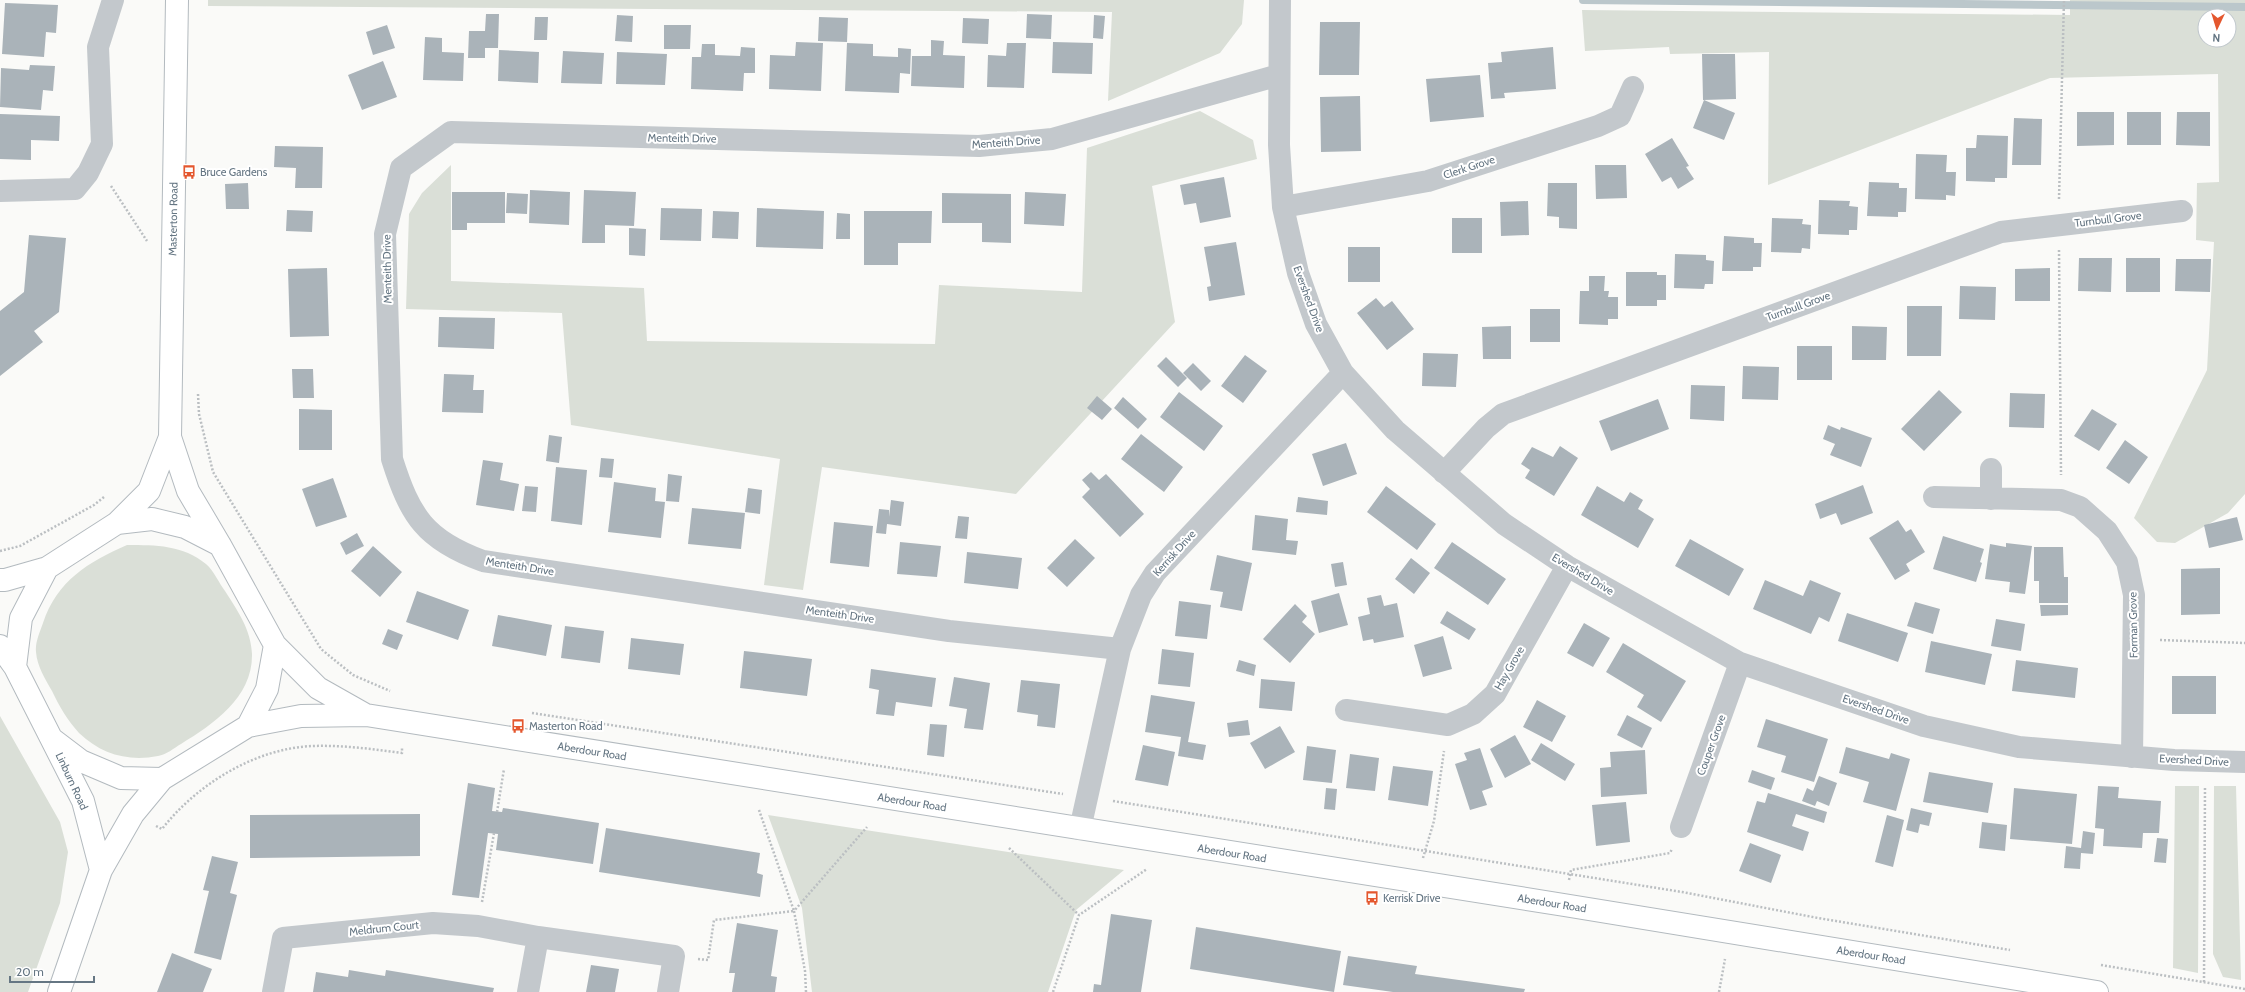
<svg xmlns="http://www.w3.org/2000/svg" width="2245" height="992" viewBox="0 0 2245 992" font-family="Cabin,sans-serif">
	<style>
		.green { fill: #dadfd7; fill-rule: evenodd }
		.lines { fill: none; stroke-linecap: round; stroke-linejoin: round }
		.stream { stroke: #bbc7cb; stroke-width: 8 }
		.building { fill: #aab3b9 }
		.secondary-casing { stroke: #b3babf; stroke-width: 24 }
		.path { stroke: #bbbfc2; stroke-width: 2.5; stroke-dasharray: 2 2; stroke-linecap: butt }
		.street { stroke: #c3c8cc; stroke-width: 22 }
		.secondary { stroke: #fff; stroke-width: 22 }
		.labels { text-anchor: middle; stroke-width: 4; stroke-linejoin: round; paint-order: stroke }
		.street-label { font-size: 11px; fill: #657683; stroke: #fff }
		.poi-label { font-size: 11px; fill: #657683; stroke: #fff; text-anchor: start }
	</style>
	<rect width="100%" height="100%" fill="#fafaf8"/>
	<path class="green" d="M208 0H1244L1242 24 1220 53 1108 101 1112 12 208 6Z
		M2070 0H2245V494L2228 513 2175 543 2157 542 2134 518 2207 370 2214 242 2196 240 2197 183 2219 182 2218 74 2050 78 1768 185 1769 52 1670 54 1669 47 1585 51 1582 10 2070 15ZM2205 16H2229V40H2205Z
		M1200 111 1253 140 1257 159 1152 186 1175 322 1016 494 822 467 803 590 764 585 780 459 571 425 562 313 406 309 409 214 422 193 451 165V281L644 288 647 341 935 344 939 285 1082 292 1087 148Z
		M127 545C156 545 183 545 206 564 214 571 219 583 225 591 238 611 251 630 252 654 253 697 214 724 181 744 174 748 166 755 158 756 128 762 101 754 79 733 68 721 59 706 52 691 45 679 37 666 36 652 35 642 40 632 43 623 57 581 88 562 127 545Z
		M0 716 60 822 68 852 60 903 28 992H0Z
		M2175 786H2199L2198 973 2173 968Z
		M2214 786H2236L2241 980 2223 977 2213 954Z
		M768 815 1124 870 1076 910 1048 992H812L802 908Z"/>
	<g class="lines">
		<path class="stream" d="M1583 0 2245 7"/>
	</g>
	<path class="building" d="M5 3 58 5 56 33 46 32 44 57 2 54Z
		M486 14H499L498 48H485V58H468L469 31H485Z
		M1027 14 1052 15 1051 39 1026 38Z
		M617 15 633 16 632 42 615 41Z
		M1094 15 1105 16 1103 39 1093 38Z
		M535 17H548L547 40H534Z
		M819 17 848 18 847 42 818 41Z
		M963 18 989 19 988 44 962 43Z
		M1320 22H1360L1359 75H1319Z
		M387 25 395 48 373 55 366 32Z
		M664 25H691L690 49H664Z
		M425 37 442 38V52L464 53 463 81 423 80Z
		M931 40 944 41 943 55 965 56 964 88 911 86 912 56H931Z
		M796 42 823 43 821 91 769 89 770 55 795 56Z
		M1053 42 1093 43 1092 74 1052 73Z
		M847 43 873 44V56L898 57V48L911 49 910 74 900 73 899 93 845 91Z
		M1007 43H1026L1024 88 987 87 988 55 1006 56Z
		M702 44H715V55L740 56 741 47 755 48V73H744L743 91 691 89 692 57H701Z
		M1553 47 1556 89 1504 93 1505 98 1491 99 1488 63 1502 62 1501 52Z
		M499 50 539 52 538 83 498 81Z
		M563 51 604 53 602 84 561 83Z
		M617 52 667 54 665 85 616 84Z
		M1702 54H1735L1736 99 1703 100Z
		M383 61 397 97 362 110 348 75Z
		M30 65 55 66 53 91 43 90 41 110 0 107 1 68 29 70Z
		M1480 75 1484 117 1430 122 1426 79Z
		M1360 96 1361 151 1321 152 1320 97Z
		M1704 100 1735 113 1724 140 1693 128Z
		M2077 112H2114V145L2077 146Z
		M2127 112H2161V145H2127Z
		M2177 112H2210V146L2176 145Z
		M0 114 60 116 59 141 31 140V160L0 159Z
		M2014 118 2042 119 2041 165H2012Z
		M1977 135 2008 136 2007 178H1995V182L1966 181V148H1976Z
		M1672 138 1689 166 1686 167 1694 179 1678 189 1671 177 1662 182 1645 154Z
		M275 146 323 147 322 188H295L296 168 274 167Z
		M1916 154 1947 155 1946 172H1956L1955 196 1946 195V200L1915 199Z
		M1595 165H1626L1627 198 1596 199Z
		M1224 177 1231 217 1200 223 1196 203 1184 205 1180 185Z
		M1869 182 1899 183V188H1907L1906 212H1898V217L1867 216Z
		M248 183 249 209H226L225 184Z
		M1548 183H1577V229L1559 228V217L1547 216Z
		M530 190 570 192 569 225 529 223Z
		M584 190 636 192 634 226 605 225V243H582Z
		M452 192H505V223H467V230H452Z
		M1025 192 1066 194 1064 226 1024 224Z
		M507 193 528 194 527 214 506 213Z
		M942 193 1011 194V243L982 242V223H942Z
		M1819 200 1850 201 1849 206 1858 207 1857 230H1849V235L1818 234Z
		M1528 201 1529 235 1501 236 1500 202Z
		M661 208 702 209 701 241 660 240Z
		M757 208 824 211 823 249 756 247Z
		M287 210 313 211 312 232 286 231Z
		M713 211 739 212 738 239 712 238Z
		M864 211H932L931 243H898V265H864Z
		M837 213 850 214V239H836Z
		M1452 218H1482V253H1452Z
		M1772 218 1803 219 1802 224 1811 225 1810 249 1802 248 1801 253 1771 252Z
		M629 228 646 229 645 256 629 255Z
		M29 235 66 238 59 312 34 331 43 342 0 376V311L24 292Z
		M1724 236 1754 238V243H1762L1761 267H1753V271H1722Z
		M1236 242 1245 295 1209 301 1207 287 1211 286 1204 247Z
		M1348 247H1380V282H1348Z
		M1675 254 1706 255V260L1714 261 1713 284H1705L1704 289 1674 288Z
		M2079 258H2112L2111 292 2078 291Z
		M2126 258H2160V292H2126Z
		M2176 259H2211L2210 292 2175 291Z
		M327 268 329 336 290 337 288 269Z
		M2050 268V301H2015V269Z
		M1626 272H1657V275H1666V300H1657V306H1626Z
		M1589 276H1605L1604 291H1609L1608 297H1618V319H1608V325L1579 324 1580 291H1589Z
		M1960 286 1996 287 1995 320 1959 319Z
		M1376 298 1384 307 1392 301 1414 329 1387 350 1357 313Z
		M1907 306H1942L1941 356H1907Z
		M1530 309H1560V342H1530Z
		M439 317 495 318 494 349 438 347Z
		M1511 326V359H1483L1482 327Z
		M1852 326 1887 327 1886 360H1852Z
		M1797 346H1832V380H1797Z
		M1423 353 1458 354 1456 387 1422 386Z
		M1245 355 1267 371 1243 403 1221 386Z
		M1166 357 1187 378 1178 387 1157 366Z
		M1193 363 1211 381 1201 391 1183 373Z
		M1743 366 1779 367 1778 400 1742 399Z
		M292 369H313L314 398H293Z
		M444 374 474 375 473 390H484L483 413 442 412Z
		M1691 385 1725 386 1724 421 1690 419Z
		M1939 390 1962 412 1924 451 1901 429Z
		M1179 392 1223 426 1204 451 1160 417Z
		M2010 393 2045 394 2044 428 2009 427Z
		M1097 396 1112 409 1102 420 1087 408Z
		M1123 397 1147 419 1138 429 1114 408Z
		M1658 399 1669 429 1611 451 1599 421Z
		M299 409 332 410V450H299Z
		M2092 409 2117 424 2099 451 2074 436Z
		M1828 425 1840 430 1841 427 1872 438 1861 467 1830 455 1835 444 1823 439Z
		M1141 434 1183 467 1164 492 1121 459Z
		M549 435 562 437 559 463 546 461Z
		M2125 440 2148 457 2129 484 2106 468Z
		M1346 443 1357 474 1323 486 1312 454Z
		M1560 446 1578 458 1554 496 1525 478 1530 470 1521 464 1532 447 1553 457Z
		M601 458 614 459 612 478 599 477Z
		M483 460 503 463 500 480 519 484 514 511 476 505Z
		M556 467 587 470 582 525 551 521Z
		M1091 472 1099 480 1106 474 1144 514 1120 537 1082 497 1090 489 1082 480Z
		M668 474 682 476 679 502 666 501Z
		M333 478 347 517 316 527 302 489Z
		M614 482 656 488 655 501 665 502 661 538 608 532Z
		M1863 485 1873 513 1841 525 1836 513 1820 519 1815 504Z
		M525 486 538 487 536 512 522 511Z
		M1386 486 1436 524 1417 550 1367 512Z
		M1597 486 1624 502 1630 492 1643 500 1638 509 1654 519 1638 548 1581 515Z
		M748 488 762 490 760 514 745 512Z
		M1298 497 1328 501 1327 515 1296 512Z
		M891 500 904 502 901 526 887 524 886 534 876 533 879 509 889 510V517Z
		M692 508 745 513 741 549 688 544Z
		M1255 515 1288 519 1286 540 1298 541 1296 555 1252 550Z
		M958 516 969 517 967 539 955 538Z
		M2237 517 2243 540 2209 548 2204 525Z
		M1898 520 1906 532 1911 529 1925 552 1906 564 1910 571 1895 580 1869 538Z
		M834 522 873 526 869 567 830 563Z
		M357 533 364 546 346 555 340 543Z
		M1943 536 1984 549 1980 562 1982 563 1976 582 1933 569Z
		M1075 539 1095 558 1067 587 1047 568Z
		M1690 539 1744 569 1729 596 1675 566Z
		M900 542 941 546 937 577 897 574Z
		M1452 542 1506 579 1488 605 1434 568Z
		M2006 543 2032 546 2025 594 2009 592 2010 582 1985 579 1990 544 2006 547Z
		M373 546 402 572 380 597 351 571Z
		M2034 547H2063L2064 577H2068V603H2039V581H2034Z
		M967 552 1022 558 1018 589 964 583Z
		M1217 555 1252 563 1242 611 1220 607 1223 592 1210 590Z
		M1411 558 1430 573 1414 594 1395 579Z
		M1343 562 1347 585 1335 587 1331 564Z
		M2220 568V614L2181 615V569Z
		M1765 580 1803 596 1810 580 1841 593 1829 622 1819 617 1811 634 1753 609Z
		M417 591 469 610 458 640 406 622Z
		M1339 593 1348 625 1319 633 1311 601Z
		M1381 595 1384 606 1397 603 1404 637 1374 643 1373 639 1363 641 1358 617 1370 614 1367 598Z
		M1179 601 1211 605 1207 639 1175 636Z
		M1915 602 1940 609 1933 634 1907 626Z
		M1295 604 1307 616 1302 622 1315 634 1290 663 1263 639Z
		M2040 605H2068V615L2041 616Z
		M1447 611 1476 629 1469 640 1440 623Z
		M1847 613 1908 633 1898 662 1838 641Z
		M498 615 552 625 546 656 492 646Z
		M1996 619 2025 624 2021 651 1991 646Z
		M1584 623 1610 638 1593 667 1567 653Z
		M565 626 604 631 600 663 561 658Z
		M388 629 403 635 397 650 382 644Z
		M1443 636 1452 669 1423 677 1414 645Z
		M631 638 684 644 680 675 628 669Z
		M1931 641 1992 654 1985 685 1925 672Z
		M1623 643 1686 681 1661 722 1637 707 1644 695 1606 672Z
		M1162 649 1194 653 1190 687 1158 684Z
		M744 651 812 659 807 696 740 688Z
		M1239 660 1256 665 1254 676 1236 671Z
		M2016 660 2078 668 2075 698 2012 691Z
		M871 669 936 678 932 707 896 702 894 716 876 714 879 690 869 688Z
		M2172 676H2216V714H2172Z
		M954 677 990 683 983 730 964 728 967 709 949 706Z
		M1261 679 1295 682 1292 711 1259 708Z
		M1021 680 1060 684 1055 728 1037 726 1038 715 1017 712Z
		M1151 695 1195 702 1188 742 1206 745 1203 760 1178 756 1181 737 1145 732Z
		M1537 700 1566 716 1552 742 1523 727Z
		M1627 715 1652 728 1642 748 1617 735Z
		M1766 719 1828 739 1814 782 1781 772 1786 756 1757 747Z
		M1248 720 1250 735 1229 737 1227 723Z
		M930 724 947 725 944 757 927 755Z
		M1280 726 1295 752 1265 769 1250 743Z
		M1515 735 1531 764 1505 778 1490 749Z
		M1541 743 1575 764 1565 781 1531 760Z
		M1143 745 1175 752 1168 786 1135 780Z
		M1307 746 1336 750 1332 783 1303 780Z
		M1846 747 1889 759 1891 753 1910 759 1896 811 1863 802 1869 782 1839 773Z
		M1480 748 1493 787 1482 791 1487 805 1470 810 1455 764 1467 760 1464 753Z
		M1645 750 1647 794 1601 797 1600 768 1611 767 1610 752Z
		M1350 754 1379 758 1375 791 1346 788Z
		M1393 766 1433 771 1428 806 1388 800Z
		M1752 770 1775 778 1771 790 1748 782Z
		M1929 772 1993 783 1988 813 1923 802Z
		M1819 776 1837 783 1829 806 1817 801 1815 806 1802 801 1807 788 1813 791Z
		M468 783 495 788 492 811 502 812 503 808 599 823 593 864 496 850 498 834 488 833 479 898 452 895Z
		M2098 786 2119 787 2118 798 2161 801 2159 833H2143L2142 848 2103 846 2104 829 2095 828Z
		M1326 788 1337 789 1335 810 1324 809Z
		M2014 788 2077 794 2072 844 2010 839Z
		M1768 793 1827 812 1824 823 1796 814 1792 826 1809 832 1803 851 1747 832 1757 801 1765 803Z
		M1626 802 1630 842 1596 846 1592 805Z
		M1911 808 1932 813 1929 826 1920 824 1918 833 1906 830Z
		M420 814V856L250 858V815Z
		M1887 815 1904 820 1893 867 1875 862Z
		M1982 822 2007 825 2005 851 1979 848Z
		M606 828 760 853 757 873 763 875 760 897 599 872Z
		M2083 831 2095 833 2093 854 2081 853 2080 869 2064 868 2066 846 2081 848Z
		M2157 838 2168 839 2166 863 2154 862Z
		M1750 843 1781 855 1771 883 1739 871Z
		M212 856 238 862 230 893 237 895 221 960 194 953 209 891 203 890Z
		M1111 914 1152 920 1141 992H1093L1094 984 1101 985Z
		M737 923 778 930 771 976 777 977 775 992H732L735 973H729Z
		M1196 927 1341 951 1334 992 1190 969Z
		M172 953 212 969 203 992H157Z
		M1348 956 1417 966 1415 974 1525 989 1524 992H1393L1343 985Z
		M591 965 619 969 615 992H586Z
		M349 970 385 976 386 970 494 988 493 992H313L316 972 348 977Z"/>
	<g class="lines">
		<defs>
			<path id="secondary" d="M177 0 170 437 188 491 220 545 275 645 318 688 364 714
				M117 523 149 491 170 437
				M0 580H5L47 568
				M0 646 15 667 83 801 101 870
				M15 667 21 618 47 568 117 523 152 519 185 527 220 545
				M248 726 301 716 366 715 1564 905 2097 992
				M52 739 81 761 121 778 162 779 248 726 267 689 275 645
				M59 992 101 870 133 814 162 779"/>
		</defs>
		<use href="#secondary" class="secondary-casing"/>
		<path class="path" d="M111 186 147 241
			M2059 199 2064 0
			M2059 250 2061 475
			M198 394 199 414 213 472 321 649 353 675 390 691
			M0 551 20 546 94 505 104 497
			M2160 640 2245 643
			M532 713 1063 794
			M1113 801 1682 892 1818 918 2010 950
			M497 812 504 769
			M156 826 162 829C197 784 256 748 313 746 343 745 372 749 402 753V747
			M1009 848 1079 915
			M1423 858 1434 821 1444 751
			M1569 880 1571 870 1670 853 1672 849
			M482 902 494 833
			M698 959 708 960 714 920 794 911 759 810
			M2101 965 2245 989
			M2204 982 2205 786
			M806 992 805 971 794 911 867 827
			M1053 992 1079 915 1147 869
			M1719 992 1725 959"/>
		<path class="street" d="M1280 0 1279 145 1283 207 1298 273 1316 324 1343 373 1395 430 1504 524 1567 566 1740 663 1924 726 2019 747 2174 760 2245 762
			M0 191 75 189 88 173 102 144 98 47 113 0
			M1283 207 1428 181 1598 126 1620 116 1633 87
			M1444 473 1486 428 1503 414 2001 232 2182 211
			M1934 497 2061 500 2080 507 2107 531 2127 562 2134 595 2132 757
			M1991 499V469
			M1120 649 949 631 483 561C425 540 410 516 392 459L385 234 401 168 451 132 979 146 1052 139 1279 75
			M1346 710 1448 725 1473 714 1495 694 1567 566
			M1681 827 1740 663
			M1080 829 1120 649 1141 595 1155 573 1343 373
			M273 992 283 938 433 923 478 926 538 937 674 956 668 992
			M528 992 538 937"/>
		<use href="#secondary" class="secondary"/>
	</g>
	<defs>
		<symbol id="bus-bare" viewBox="-9 -9 18 18"><path d="M-5-6H5V4H4V6H2V4H-2V6H-4V4H-5ZM-3.5-4V0h7V-4ZM-3.5 1.2v1.5H-2V1.2ZM2 1.2v1.5H3.5V1.2Z" fill="#e4572e" stroke="#fff" stroke-width="2.5" paint-order="stroke"/></symbol>
	</defs>
	<g fill-rule="evenodd">
		<use href="#bus-bare" x="179" y="162" width="20" height="20"/>
		<use href="#bus-bare" x="508" y="716" width="20" height="20"/>
		<use href="#bus-bare" x="1362" y="888" width="20" height="20"/>
	</g>
	<g class="labels">
		<g class="street-label">
			<text transform="translate(682 138) rotate(1)" y="4">Menteith Drive</text>
			<text transform="translate(1006 142) rotate(-4)" y="4">Menteith Drive</text>
			<text transform="translate(1469 167) rotate(-18)" y="4">Clerk Grove</text>
			<text transform="translate(173 219) rotate(-89)" y="4">Masterton Road</text>
			<text transform="translate(2108 219) rotate(-7)" y="4">Turnbull Grove</text>
			<text transform="translate(387 269) rotate(-91)" y="4">Menteith Drive</text>
			<text transform="translate(1309 299) rotate(70)" y="4">Evershed Drive</text>
			<text transform="translate(1798 306) rotate(-20)" y="4">Turnbull Grove</text>
			<text transform="translate(1174 553) rotate(-48)" y="4">Kerrisk Drive</text>
			<text transform="translate(520 566) rotate(9)" y="4">Menteith Drive</text>
			<text transform="translate(1583 574) rotate(31)" y="4">Evershed Drive</text>
			<text transform="translate(840 614) rotate(8)" y="4">Menteith Drive</text>
			<text transform="translate(2133 625) rotate(-91)" y="4">Forman Grove</text>
			<text transform="translate(1509 668) rotate(-60)" y="4">Hay Grove</text>
			<text transform="translate(1876 709) rotate(19)" y="4">Evershed Drive</text>
			<text transform="translate(1711 745) rotate(-70)" y="4">Couper Grove</text>
			<text transform="translate(592 751) rotate(9)" y="4">Aberdour Road</text>
			<text transform="translate(2194 760) rotate(3)" y="4">Evershed Drive</text>
			<text transform="translate(72 781) rotate(65)" y="4">Linburn Road</text>
			<text transform="translate(912 802) rotate(9)" y="4">Aberdour Road</text>
			<text transform="translate(1232 853) rotate(9)" y="4">Aberdour Road</text>
			<text transform="translate(1552 903) rotate(9)" y="4">Aberdour Road</text>
			<text transform="translate(384 928) rotate(-6)" y="4">Meldrum Court</text>
			<text transform="translate(1871 955) rotate(9)" y="4">Aberdour Road</text>
		</g>
		<g class="poi-label">
			<text x="200" y="176">Bruce Gardens</text>
			<text x="529" y="730">Masterton Road</text>
			<text x="1383" y="902">Kerrisk Drive</text>
		</g>
	</g>
	<g transform="translate(2217 28) rotate(184)"><circle r="19" fill="#ffffff" stroke="#c1c8cd"/>
	<path d="M0-3L7 15L0 10L-7 15Z" fill="#e4572e"/>
	<text y="-6" font-size="11" font-weight="bold" text-anchor="middle" fill="#657683">N</text>
	</g>
	<path d="M10 976v6h84v-6" fill="none" stroke="#657683" stroke-width="2"/>
	<text x="16" y="976" font-size="12" fill="#657683" stroke="#ffffff" stroke-width="3" paint-order="stroke">20 m</text>
</svg>
